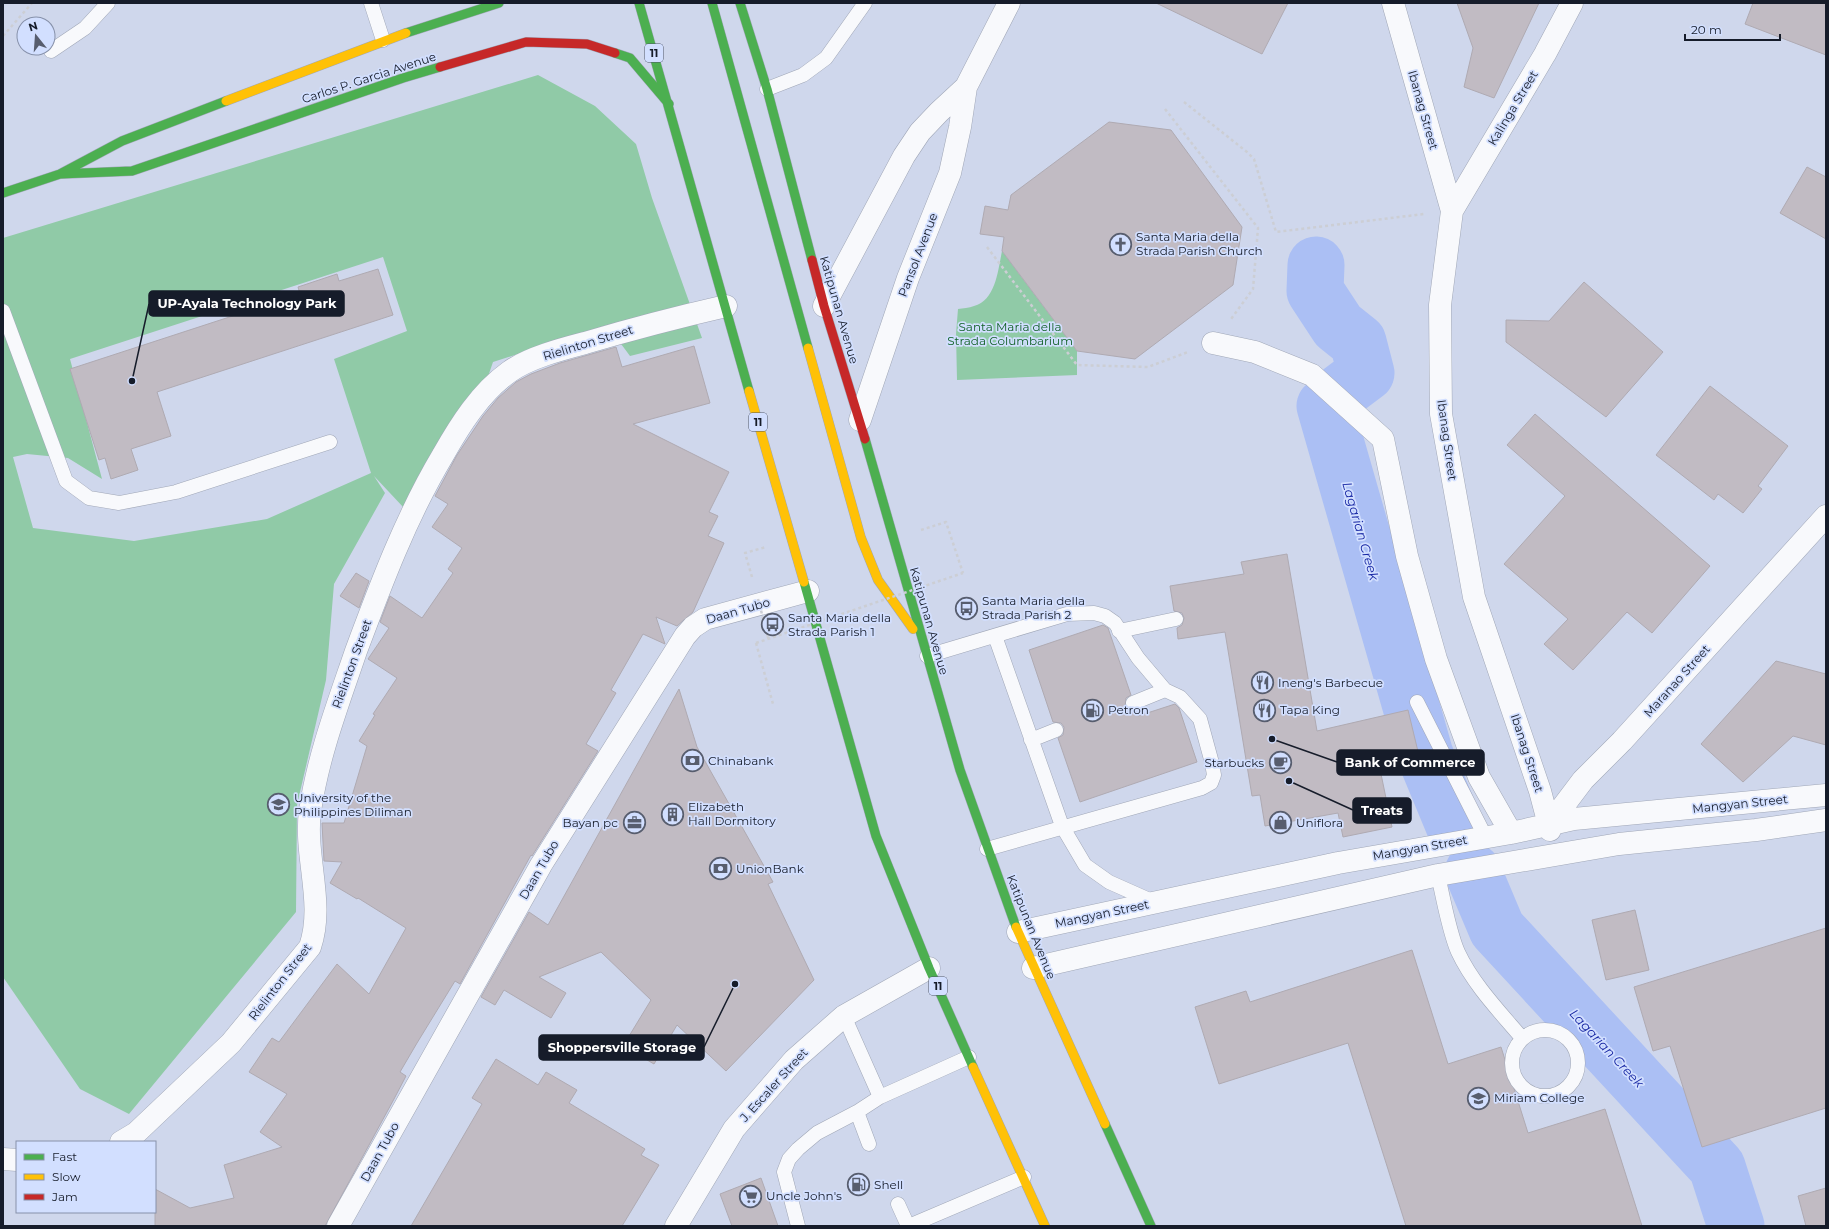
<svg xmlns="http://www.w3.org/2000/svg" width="1829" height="1229" viewBox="0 0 1829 1229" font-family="Montserrat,sans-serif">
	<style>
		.green { fill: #90caa7; fill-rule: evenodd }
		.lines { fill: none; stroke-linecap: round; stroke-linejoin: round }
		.river { stroke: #abbff4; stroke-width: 57 }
		.building { fill: #c1bbc3; stroke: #afaab2 }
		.lane-casing { stroke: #a0a7b7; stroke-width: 15 }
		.street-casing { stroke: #a0a7b7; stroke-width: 23 }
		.fast-casing { stroke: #a0a7b7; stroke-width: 10 }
		.slow-casing { stroke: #a0a7b7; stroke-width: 10 }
		.jam-casing { stroke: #a0a7b7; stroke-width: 10 }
		.path { stroke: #ccced4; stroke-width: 2.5; stroke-dasharray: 3 3; stroke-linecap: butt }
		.lane { stroke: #f8f9fc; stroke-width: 14 }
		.street { stroke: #f8f9fc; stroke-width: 22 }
		.fast { stroke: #4caf50; stroke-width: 9 }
		.slow { stroke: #ffc107; stroke-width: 9 }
		.jam { stroke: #c62828; stroke-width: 9 }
		.path-bridge { stroke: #ccced4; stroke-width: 2.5; stroke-dasharray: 3 3; stroke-linecap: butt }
		.labels { text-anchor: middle; stroke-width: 3.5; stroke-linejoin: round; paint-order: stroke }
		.shield { fill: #d2dfff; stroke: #4e566a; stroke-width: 1 }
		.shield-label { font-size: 11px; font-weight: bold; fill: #161c2a }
		.street-label { font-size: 12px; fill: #161c2a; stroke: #d2dfff }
		.poi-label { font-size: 12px; fill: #161c2a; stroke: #d2dfff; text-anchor: start }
		.park-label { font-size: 12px; fill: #116127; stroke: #d2dfff }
		.water-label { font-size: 13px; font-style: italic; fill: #1727a4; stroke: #d2dfff }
		.leader { fill: none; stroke: #161c2a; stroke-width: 1.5 }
		.callout-dot { fill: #161c2a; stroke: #d2dfff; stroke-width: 1.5 }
		.callout { fill: #161c2a; stroke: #161c2a; stroke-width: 1.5 }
		.callout-label { font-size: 13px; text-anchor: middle; font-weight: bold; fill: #fff }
	</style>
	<rect width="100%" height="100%" fill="#cfd7ec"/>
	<path class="green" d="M538 75 595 106 636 144 652 198 702 338 630 356 607 325 493 362 471 426 404 508 374 476 385 493 334 584 326 680 297 805 296 912 129 1114 80 1089 3 977V238ZM383 257 407 331 334 359 371 473 267 519 134 541 33 528 13 457 27 454 68 458 102 479 70 359Z
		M1002 251 1077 351V375L957 380 956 334 958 309C963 308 969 308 974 306 996 300 998 270 1002 251Z"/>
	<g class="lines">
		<path class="river" d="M1316 265 1315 291 1338 326 1358 342 1366 373 1342 391 1325 406 1425 755 1454 825
			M1473 872 1497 929 1717 1167 1736 1226"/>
	</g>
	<path class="building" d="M1156 3H1288L1262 54Z
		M1457 3H1539L1494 98 1464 87 1473 48Z
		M1753 3H1826V55L1745 24Z
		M1109 122 1171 130 1242 227 1233 285 1135 359 1077 351 1002 251 1004 237 980 234 985 206 1008 210 1011 195Z
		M1807 167 1826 177V239L1780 213Z
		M378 269 393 315 157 392 171 436 131 449 138 470 111 479 105 458 99 460 70 369 300 294 298 287 337 274 339 281Z
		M1584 282 1663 352 1606 417 1506 342V320L1549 321Z
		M694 346 710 403 633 424 729 472 709 512 718 516 708 536 724 543 693 612 677 626 656 617 665 644 643 634 611 690 616 693 586 744 598 751 532 856 531 855 460 984 455 981 417 1043 400 1072 406 1076 394 1099 325 1226H155V1189L190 1208 234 1198 224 1165 282 1147 260 1132 287 1094 249 1072 272 1038 279 1042 337 964 369 994 406 928 358 898 357 899 330 883 342 862 324 861 322 823H344L367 746 359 741 375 715 373 714 397 678 368 659 389 628 380 622 390 596 422 618 453 573 448 569 462 548 432 527 448 504 435 496 457 455 483 416 498 398 516 382 531 374 560 363 616 347 622 367Z
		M1710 386 1788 446 1758 486 1762 489 1743 513 1718 494 1714 500 1656 455Z
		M1535 414 1710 566 1652 633 1627 612 1573 670 1544 644 1568 619 1504 564 1565 496 1507 445Z
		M1287 554 1317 731 1408 710 1421 764 1381 774 1392 827 1343 837 1338 813 1265 826 1260 795 1252 796 1225 632 1178 639 1177 628 1182 625 1184 618 1182 613 1174 611 1170 586 1244 574 1241 562Z
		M356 573 369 581 359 608 340 596Z
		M1103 625 1108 628 1131 695 1126 698 1125 707 1131 711H1136L1138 716 1175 704 1179 708 1197 762 1080 802 1058 738 1063 735 1064 727 1061 723 1053 722 1029 650Z
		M1776 661 1826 674V745L1793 736 1743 782 1701 744Z
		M679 689 697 747 773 882 768 884 814 980 726 1071 677 1025 654 1064 623 1046 651 1000 601 952 539 977 566 993 551 1018 504 990 495 1005 481 997 529 912 548 925Z
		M1635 910 1649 970 1606 980 1592 920Z
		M1826 928V1108L1702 1147 1670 1046 1653 1051 1634 987Z
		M1412 950 1448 1064 1501 1047 1528 1133 1605 1109 1642 1226H1406L1348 1043 1219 1084 1195 1007 1246 991 1250 1002Z
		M496 1059 538 1085 546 1072 577 1090 569 1103 645 1149 641 1155 659 1165 622 1226H411L482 1104 472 1098Z
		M761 1178 778 1226H732L720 1194Z
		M1826 1188V1226H1806L1798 1196Z"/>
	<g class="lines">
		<defs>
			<path id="lane" d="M371 3 383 40
				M51 51 85 28 108 3
				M767 89 803 75 826 58 865 3
				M3 311 66 481 89 498 119 503 176 492 330 442
				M1119 631 1176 619
				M995 636 1062 826 1085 865 1109 882 1154 902
				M927 656 1067 614 1094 613 1105 616 1115 623 1138 658 1165 690 1180 697 1200 719 1212 763 1214 775 1211 783 1202 788 987 849
				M1417 702 1485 836
				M1133 703 1165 690
				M1031 740 1056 730
				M1438 875C1443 897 1449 932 1458 952 1473 984 1499 1011 1522 1038
				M844 1016 880 1097
				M1512 1063a33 33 0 1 1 66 0a33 33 0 1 1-66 0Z
				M857 1112 869 1144
				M898 1204 908 1226
				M798 1226 784 1172 789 1159 798 1149 817 1133 857 1112 880 1097 969 1057
				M909 1226 1024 1177"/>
			<path id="street" d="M1393 3 1452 211 1440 305 1441 414 1474 597 1540 791 1549 825
				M1452 211 1545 54 1572 3
				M824 306 904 156 920 132 939 112 966 87
				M1213 343 1255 352 1312 375 1383 439 1407 556 1436 659 1479 777 1511 833
				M860 420 908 278 950 173 960 127 966 87 1009 3
				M1550 830 1549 825 1583 780 1622 741 1826 516
				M1018 932 1338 863 1511 833 1574 819 1826 795
				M1033 968 1438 875 1619 844 1756 830 1826 820
				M121 1142 136 1133 231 1043 310 947C325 903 304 857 310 811 318 756 338 704 356 651 381 584 406 517 443 455 460 425 480 393 509 372 528 358 562 349 585 343 632 329 678 317 726 306
				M3 1159 17 1160
				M338 1226 541 865 685 636 693 627 705 619 808 591
				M676 1226 734 1129 794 1060 844 1016 929 968"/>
			<path id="fast" d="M639 3 749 391
				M712 3 808 348
				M740 3 767 89 812 260
				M406 33 499 3
				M615 53 630 58 669 104
				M60 174 132 171 403 78 440 67
				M3 193 60 174 122 141 226 101
				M865 439 960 770 1016 927
				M804 582 876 836 929 968 973 1067
				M1105 1124 1151 1226"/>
			<path id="slow" d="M226 101 406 33
				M808 348 861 538 878 580 913 629
				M749 391 804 582
				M1016 927 1105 1124
				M973 1067 1045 1226"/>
			<path id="jam" d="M440 67 526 42 587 44 615 53
				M812 260 824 306 865 439"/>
		</defs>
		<use href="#lane" class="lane-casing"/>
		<use href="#street" class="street-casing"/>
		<use href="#fast" class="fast-casing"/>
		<use href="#slow" class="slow-casing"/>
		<use href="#jam" class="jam-casing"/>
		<path class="path" d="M3 36 32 3
			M1184 102 1247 152 1254 159 1276 232 1424 214
			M1165 109 1258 228 1253 289 1231 319
			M987 247 1077 365 1148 367 1188 352
			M921 530 946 522 963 573
			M752 577 745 553 766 547
			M768 637V638
			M756 643 773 704"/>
		<use href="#lane" class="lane"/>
		<use href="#street" class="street"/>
		<use href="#fast" class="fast"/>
		<use href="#slow" class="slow"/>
		<use href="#jam" class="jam"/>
		<path class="path-bridge" d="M758 599 768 637
			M756 643 963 573"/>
	</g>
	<defs>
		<symbol id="church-ring" viewBox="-11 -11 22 22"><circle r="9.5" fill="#d2dfff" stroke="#575d6e" stroke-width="1.5"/><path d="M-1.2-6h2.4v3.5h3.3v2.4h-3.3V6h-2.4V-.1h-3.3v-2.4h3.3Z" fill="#575d6e"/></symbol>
		<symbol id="bus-ring" viewBox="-11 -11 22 22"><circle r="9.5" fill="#d2dfff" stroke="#575d6e" stroke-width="1.5"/><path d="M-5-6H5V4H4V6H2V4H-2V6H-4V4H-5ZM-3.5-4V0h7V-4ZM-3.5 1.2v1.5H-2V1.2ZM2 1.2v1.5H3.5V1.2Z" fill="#575d6e"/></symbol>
		<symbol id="restaurant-ring" viewBox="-11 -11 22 22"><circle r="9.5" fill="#d2dfff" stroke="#575d6e" stroke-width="1.5"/><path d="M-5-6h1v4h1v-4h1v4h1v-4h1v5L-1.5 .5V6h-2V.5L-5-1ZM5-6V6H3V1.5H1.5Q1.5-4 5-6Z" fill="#575d6e"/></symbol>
		<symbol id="fuel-ring" viewBox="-11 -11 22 22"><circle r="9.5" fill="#d2dfff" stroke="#575d6e" stroke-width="1.5"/><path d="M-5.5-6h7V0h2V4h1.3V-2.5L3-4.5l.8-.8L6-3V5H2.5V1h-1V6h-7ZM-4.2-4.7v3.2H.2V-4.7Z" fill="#575d6e"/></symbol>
		<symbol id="bank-ring" viewBox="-11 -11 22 22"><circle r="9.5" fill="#d2dfff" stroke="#575d6e" stroke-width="1.5"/><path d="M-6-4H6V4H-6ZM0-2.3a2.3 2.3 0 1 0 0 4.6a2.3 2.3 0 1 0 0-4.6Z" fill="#575d6e"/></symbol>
		<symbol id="cafe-ring" viewBox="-11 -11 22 22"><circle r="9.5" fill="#d2dfff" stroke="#575d6e" stroke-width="1.5"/><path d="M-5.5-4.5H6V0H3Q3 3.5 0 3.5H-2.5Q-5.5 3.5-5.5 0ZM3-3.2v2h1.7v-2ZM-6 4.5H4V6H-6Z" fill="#575d6e"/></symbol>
		<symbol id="university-ring" viewBox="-11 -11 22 22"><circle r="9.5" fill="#d2dfff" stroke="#575d6e" stroke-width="1.5"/><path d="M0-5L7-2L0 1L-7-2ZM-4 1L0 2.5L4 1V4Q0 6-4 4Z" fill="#575d6e"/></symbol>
		<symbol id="building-ring" viewBox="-11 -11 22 22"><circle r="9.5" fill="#d2dfff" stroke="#575d6e" stroke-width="1.5"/><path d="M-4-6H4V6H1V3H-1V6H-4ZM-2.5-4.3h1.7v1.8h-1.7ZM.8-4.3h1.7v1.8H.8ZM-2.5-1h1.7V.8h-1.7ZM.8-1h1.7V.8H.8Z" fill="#575d6e"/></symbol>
		<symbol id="office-ring" viewBox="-11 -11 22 22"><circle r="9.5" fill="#d2dfff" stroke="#575d6e" stroke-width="1.5"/><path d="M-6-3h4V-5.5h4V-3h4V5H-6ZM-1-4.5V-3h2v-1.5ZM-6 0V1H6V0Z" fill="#575d6e"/></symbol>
		<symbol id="shop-ring" viewBox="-11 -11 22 22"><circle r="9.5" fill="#d2dfff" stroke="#575d6e" stroke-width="1.5"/><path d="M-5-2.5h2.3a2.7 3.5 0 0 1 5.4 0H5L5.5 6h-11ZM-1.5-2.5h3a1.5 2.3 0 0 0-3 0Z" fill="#575d6e"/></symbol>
		<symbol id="supermarket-ring" viewBox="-11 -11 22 22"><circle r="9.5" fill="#d2dfff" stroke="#575d6e" stroke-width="1.5"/><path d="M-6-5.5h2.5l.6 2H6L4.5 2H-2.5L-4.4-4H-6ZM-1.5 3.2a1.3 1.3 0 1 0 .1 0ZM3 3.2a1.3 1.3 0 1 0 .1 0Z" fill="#575d6e"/></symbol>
	</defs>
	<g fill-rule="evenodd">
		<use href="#church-ring" x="1108" y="232" width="25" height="25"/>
		<use href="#bus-ring" x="954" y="596" width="25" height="25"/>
		<use href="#bus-ring" x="760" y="612" width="25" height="25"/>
		<use href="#restaurant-ring" x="1250" y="670" width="25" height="25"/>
		<use href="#fuel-ring" x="1080" y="698" width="25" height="25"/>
		<use href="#restaurant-ring" x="1252" y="698" width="25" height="25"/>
		<use href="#bank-ring" x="680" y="748" width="25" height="25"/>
		<use href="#cafe-ring" x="1268" y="750" width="25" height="25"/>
		<use href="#university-ring" x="266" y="792" width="25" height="25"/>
		<use href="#building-ring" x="660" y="802" width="25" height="25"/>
		<use href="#office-ring" x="622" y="810" width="25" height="25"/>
		<use href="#shop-ring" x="1268" y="810" width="25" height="25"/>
		<use href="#bank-ring" x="708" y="856" width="25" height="25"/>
		<use href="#university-ring" x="1466" y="1086" width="25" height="25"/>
		<use href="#fuel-ring" x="846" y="1172" width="25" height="25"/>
		<use href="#supermarket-ring" x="738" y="1184" width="25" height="25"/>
	</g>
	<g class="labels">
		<g class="shield">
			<rect x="645" y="44" width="18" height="18" rx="3"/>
			<rect x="749" y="413" width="18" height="18" rx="3"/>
			<rect x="929" y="977" width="18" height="18" rx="3"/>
		</g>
		<g class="shield-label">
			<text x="654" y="57">11</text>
			<text x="758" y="426">11</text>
			<text x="938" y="990">11</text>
		</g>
		<g class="street-label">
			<text transform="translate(369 78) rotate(-18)" y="4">Carlos P. Garcia Avenue</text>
			<text transform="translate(1513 108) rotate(-59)" y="4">Kalinga Street</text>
			<text transform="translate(1423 110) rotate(74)" y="4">Ibanag Street</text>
			<text transform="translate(918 255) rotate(-69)" y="4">Pansol Avenue</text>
			<text transform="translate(839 310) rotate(74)" y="4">Katipunan Avenue</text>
			<text transform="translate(588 343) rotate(-17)" y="4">Rielinton Street</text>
			<text transform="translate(1447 440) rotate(82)" y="4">Ibanag Street</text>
			<text transform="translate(738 611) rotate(-16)" y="4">Daan Tubo</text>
			<text transform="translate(929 621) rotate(74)" y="4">Katipunan Avenue</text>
			<text transform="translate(352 664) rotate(-70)" y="4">Rielinton Street</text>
			<text transform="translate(1677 681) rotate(-48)" y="4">Maranao Street</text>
			<text transform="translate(1527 753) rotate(72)" y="4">Ibanag Street</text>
			<text transform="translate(1740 804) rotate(-6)" y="4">Mangyan Street</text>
			<text transform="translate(1420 848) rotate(-10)" y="4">Mangyan Street</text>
			<text transform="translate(539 870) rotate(-60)" y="4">Daan Tubo</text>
			<text transform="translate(1102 914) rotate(-12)" y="4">Mangyan Street</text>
			<text transform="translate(1031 927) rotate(68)" y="4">Katipunan Avenue</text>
			<text transform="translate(280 982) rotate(-52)" y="4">Rielinton Street</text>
			<text transform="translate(774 1085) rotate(-48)" y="4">J. Escaler Street</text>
			<text transform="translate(380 1152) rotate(-61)" y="4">Daan Tubo</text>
		</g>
		<g class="poi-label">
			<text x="1136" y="241">Santa Maria della<tspan x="1136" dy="14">Strada Parish Church</tspan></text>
			<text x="982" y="605">Santa Maria della<tspan x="982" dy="14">Strada Parish 2</tspan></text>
			<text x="788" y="622">Santa Maria della<tspan x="788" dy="14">Strada Parish 1</tspan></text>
			<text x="1278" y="687">Ineng's Barbecue</text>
			<text x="1108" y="714">Petron</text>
			<text x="1280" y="714">Tapa King</text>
			<text x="708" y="765">Chinabank</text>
			<text x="1264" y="767" text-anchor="end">Starbucks</text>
			<text x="294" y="802">University of the<tspan x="294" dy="14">Philippines Diliman</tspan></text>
			<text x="688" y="811">Elizabeth<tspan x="688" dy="14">Hall Dormitory</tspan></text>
			<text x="618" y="827" text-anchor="end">Bayan pc</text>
			<text x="1296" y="827">Uniflora</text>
			<text x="736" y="873">UnionBank</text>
			<text x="1494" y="1102">Miriam College</text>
			<text x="874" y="1189">Shell</text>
			<text x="766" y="1200">Uncle John's</text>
		</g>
		<g class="park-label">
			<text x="1010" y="331">Santa Maria della<tspan x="1010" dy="14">Strada Columbarium</tspan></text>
		</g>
		<g class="water-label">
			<text transform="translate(1361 531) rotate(74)" y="5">Lagarian Creek</text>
			<text transform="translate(1607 1048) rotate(47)" y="5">Lagarian Creek</text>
		</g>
	</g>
	<path class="leader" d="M132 381L149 304M1272 739L1337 762M1289 781L1353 810M735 984L704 1047"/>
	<g class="callout-dot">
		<circle cx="132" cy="381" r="4"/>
		<circle cx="1272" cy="739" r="4"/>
		<circle cx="1289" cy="781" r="4"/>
		<circle cx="735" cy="984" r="4"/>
	</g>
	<g class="callout">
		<rect x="149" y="291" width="195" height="25" rx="4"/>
		<rect x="1337" y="750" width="147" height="25" rx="4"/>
		<rect x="1353" y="798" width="58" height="25" rx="4"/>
		<rect x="539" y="1035" width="165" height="25" rx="4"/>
	</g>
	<g class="callout-label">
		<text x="247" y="308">UP-Ayala Technology Park</text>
		<text x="1410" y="767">Bank of Commerce</text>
		<text x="1382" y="815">Treats</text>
		<text x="622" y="1052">Shoppersville Storage</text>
	</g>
	<rect width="1829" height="1229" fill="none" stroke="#161c2a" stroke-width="8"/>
	<rect x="16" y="1141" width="140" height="72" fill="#d2dfff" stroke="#8791aa"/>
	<rect x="24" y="1154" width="20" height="6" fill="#4caf50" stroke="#8791aa"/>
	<text x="52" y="1161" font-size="12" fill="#161c2a">Fast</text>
	<rect x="24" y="1174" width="20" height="6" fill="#ffc107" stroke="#8791aa"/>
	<text x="52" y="1181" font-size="12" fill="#161c2a">Slow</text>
	<rect x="24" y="1194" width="20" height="6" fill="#c62828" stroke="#8791aa"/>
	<text x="52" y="1201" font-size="12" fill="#161c2a">Jam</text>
	<g transform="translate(36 36) rotate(343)"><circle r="19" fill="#d2dfff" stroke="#8791aa"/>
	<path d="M0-3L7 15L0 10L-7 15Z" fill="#575d6e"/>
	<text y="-6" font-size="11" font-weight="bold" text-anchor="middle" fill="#161c2a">N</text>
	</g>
	<path d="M1685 34v6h95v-6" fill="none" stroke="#161c2a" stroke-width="2"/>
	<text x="1691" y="34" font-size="12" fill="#161c2a" stroke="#d2dfff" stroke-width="3" paint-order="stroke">20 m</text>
</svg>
